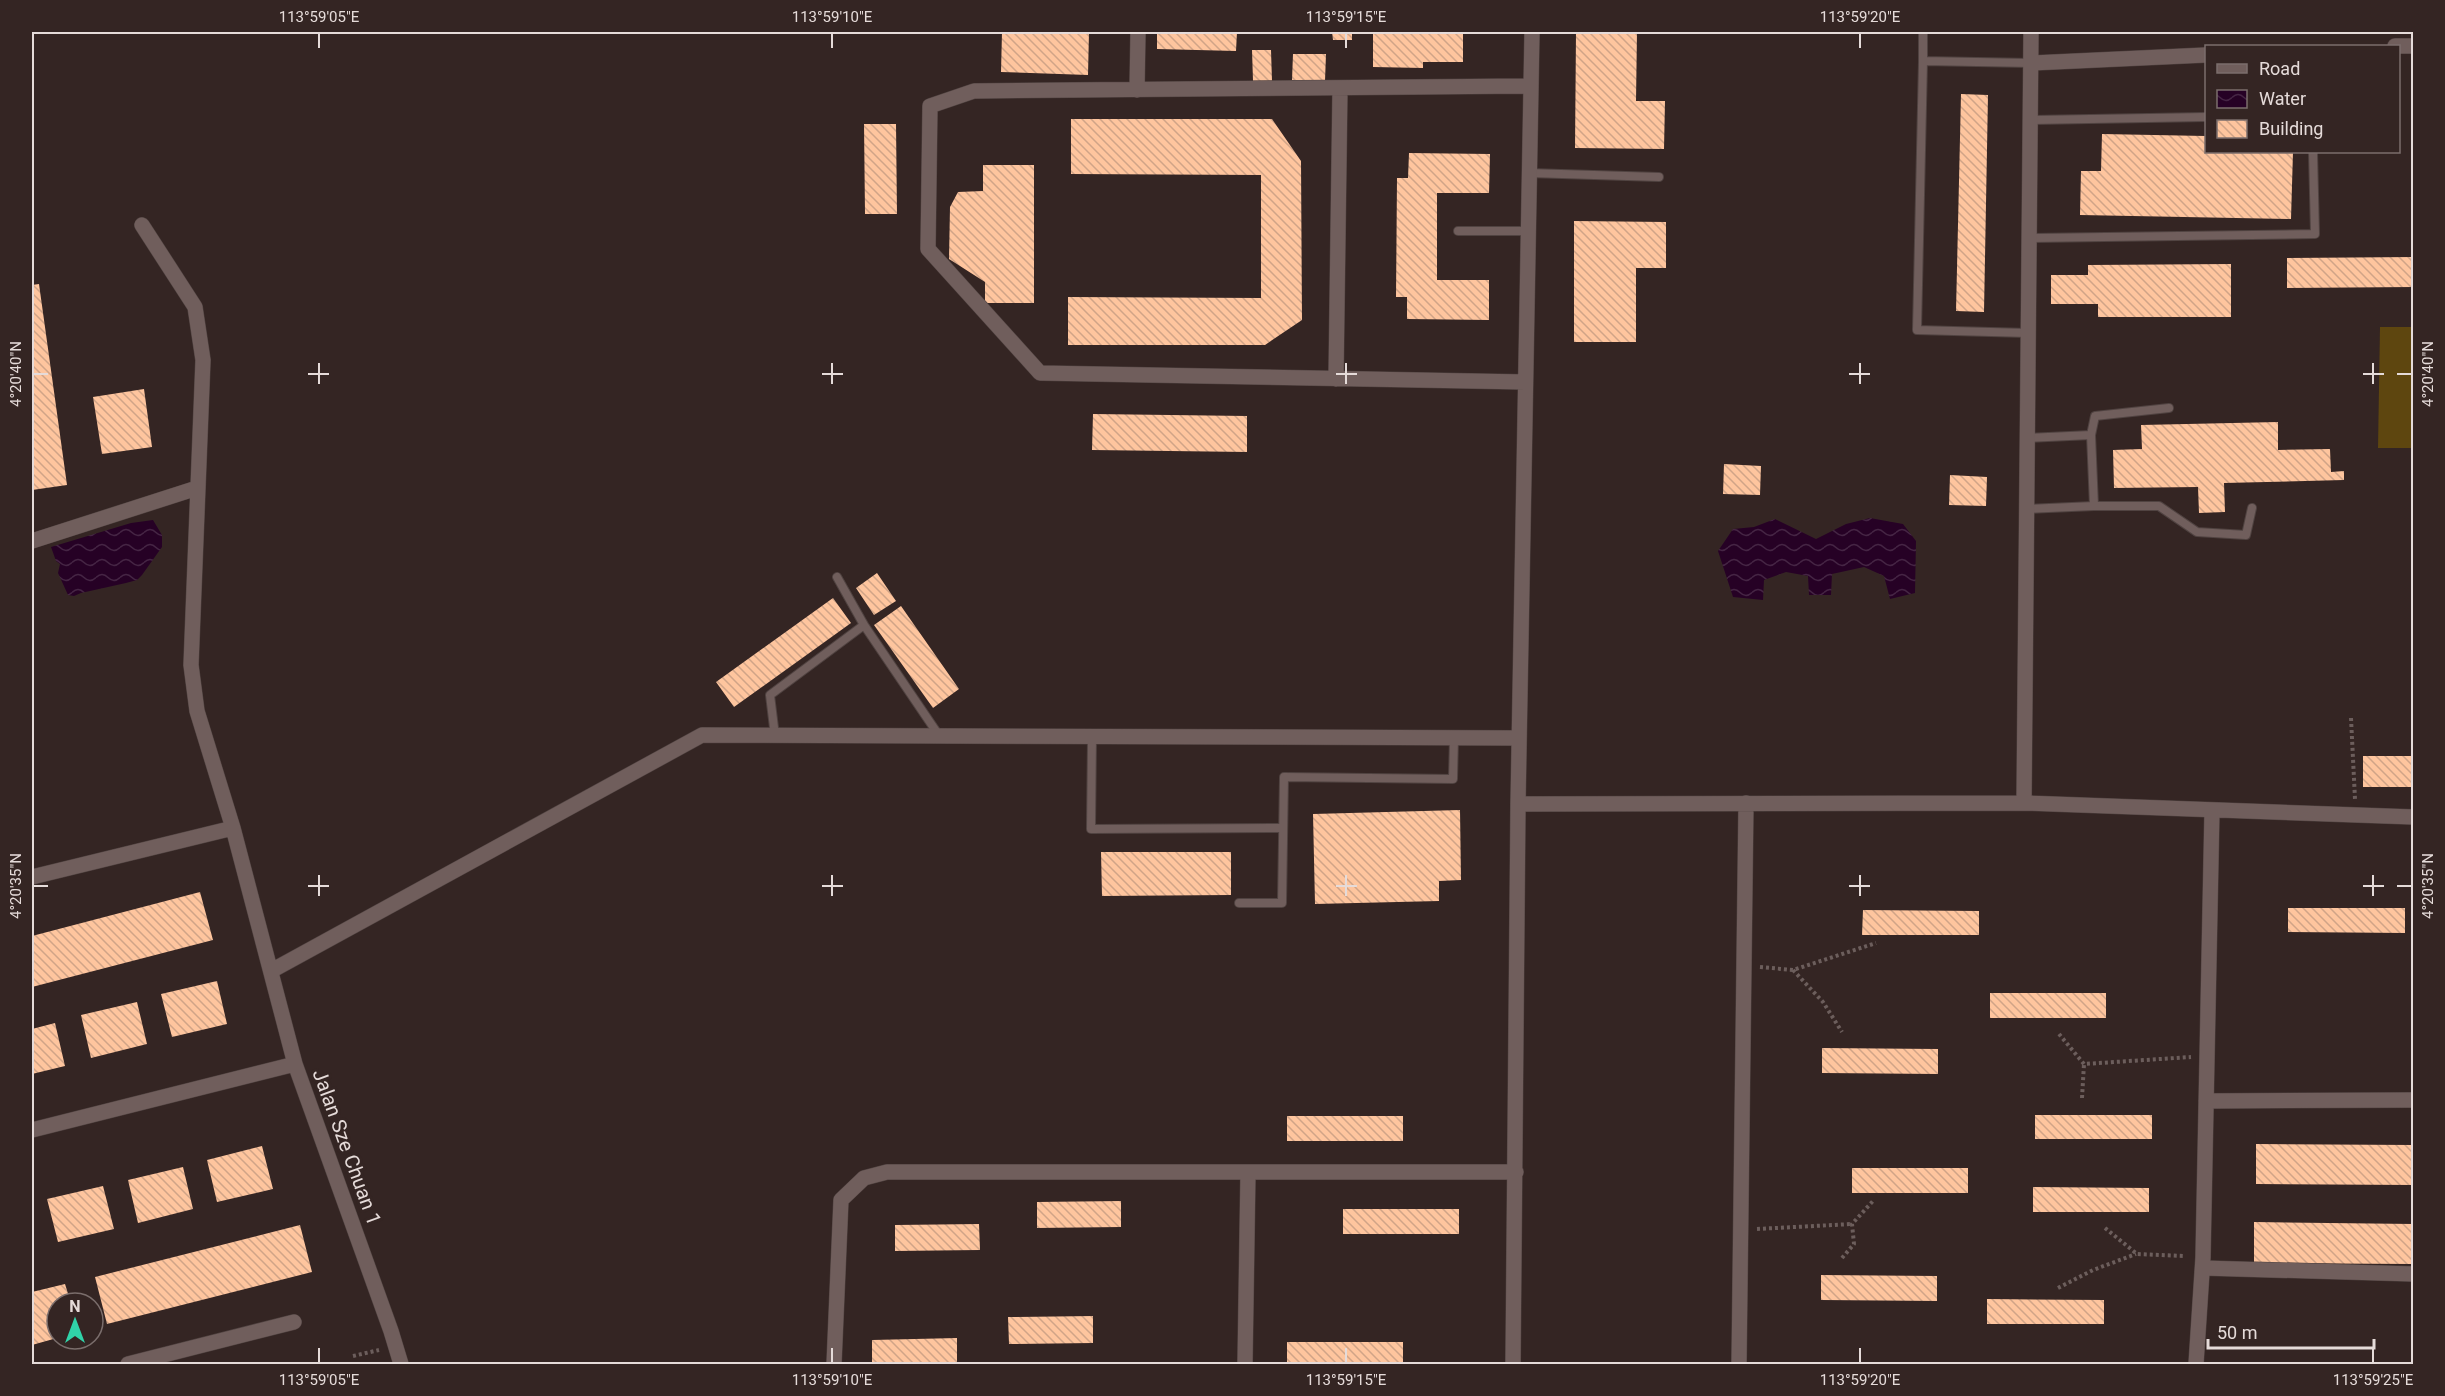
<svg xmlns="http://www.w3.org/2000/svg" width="2445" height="1396" viewBox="0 0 2445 1396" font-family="Roboto,sans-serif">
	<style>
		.green { fill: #5e460f }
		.water { fill: url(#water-waves) }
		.building { fill: url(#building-back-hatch) }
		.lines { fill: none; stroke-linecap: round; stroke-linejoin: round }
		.lane-casing { stroke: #504341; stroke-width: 10 }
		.street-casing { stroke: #504341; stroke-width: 16 }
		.path { stroke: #6c5e5c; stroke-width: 4; stroke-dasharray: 3 3; stroke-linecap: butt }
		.lane { stroke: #705e5c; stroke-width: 8 }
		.street { stroke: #705e5c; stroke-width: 15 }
		.ticks { fill: none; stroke: #e5dbd9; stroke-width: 2 }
		.labels { text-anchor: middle; stroke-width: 6; stroke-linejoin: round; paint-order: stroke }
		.street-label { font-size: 20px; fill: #e5dbd9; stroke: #342523 }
		.neatline { fill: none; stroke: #e5dbd9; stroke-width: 2 }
		.ticks-label { font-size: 15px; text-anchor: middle; fill: #e5dbd9 }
	</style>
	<defs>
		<pattern id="water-waves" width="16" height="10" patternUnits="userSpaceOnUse" patternTransform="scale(1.5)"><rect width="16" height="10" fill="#260125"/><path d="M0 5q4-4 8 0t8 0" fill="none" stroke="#452544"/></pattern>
		<pattern id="building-back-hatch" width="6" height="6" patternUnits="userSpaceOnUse" patternTransform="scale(1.5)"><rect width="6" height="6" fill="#fec59e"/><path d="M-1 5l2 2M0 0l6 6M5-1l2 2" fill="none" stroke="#d0a487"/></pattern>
	</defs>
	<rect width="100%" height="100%" fill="#342523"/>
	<path class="green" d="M2380 327H2413V448H2378Z"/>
	<path class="water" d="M1870 518 1903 524 1916 541 1915 593 1890 599 1884 576 1864 567 1832 574 1831 595H1809L1808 576 1786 572 1764 580 1763 600 1733 597 1718 551 1733 529 1754 527 1775 519 1816 539 1846 524Z
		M153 520 162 535V547L142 575 137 580 126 583 81 593 74 596 68 595 58 573 60 564 56 561 51 547 131 523Z"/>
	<path class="building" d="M1002 32H1089L1088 75 1001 72Z
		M1157 32H1237L1236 51 1157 49Z
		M1332 32H1352V40H1333Z
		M1373 32H1463V62H1423V68L1373 67Z
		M1576 32H1637L1636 101H1665L1664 149 1575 148Z
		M1252 50H1271L1272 81H1253Z
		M1293 54H1326L1325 81 1292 80Z
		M1961 94 1988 95 1984 312 1956 311Z
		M1071 119H1272L1301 161 1302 320 1265 345H1068V297L1261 298V175L1071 174Z
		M864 124H896L897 214H865Z
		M2102 134 2206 136V152H2293L2291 219 2080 215 2081 171H2101Z
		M1409 153 1490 154 1489 193H1437V280H1489V320L1407 319V297H1396L1397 178H1408Z
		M983 165H1034V303H985V282L949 259 950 207 958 192 983 191Z
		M1574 221 1666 222V268H1636V342H1574Z
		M2414 257V287L2287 288V258Z
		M2231 264V317H2098V304H2051V275H2088V265Z
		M39 284 67 485 32 490V285Z
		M144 389 152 447 102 454 93 397Z
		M1093 414 1247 416V452L1092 450Z
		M2278 422V450L2330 449 2331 472 2344 471V480L2224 483 2225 512 2199 513 2198 487 2114 488 2113 450 2142 449 2141 425Z
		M1724 464 1761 466 1760 495 1723 494Z
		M1950 475 1987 477 1986 506 1949 505Z
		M877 573 896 601 874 615 856 588Z
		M833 598 851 623 734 707 716 682Z
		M901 606 959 689 933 708 874 625Z
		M2363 756H2414V787H2363Z
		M1460 810 1461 880 1439 881V901L1315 904 1313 814Z
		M1101 852H1231V895L1102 896Z
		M200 892 213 940 32 987V936Z
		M2288 908H2405V933L2288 932Z
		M1863 910 1979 911V935H1862Z
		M217 981 227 1024 172 1037 161 994Z
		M1990 993H2106V1018H1990Z
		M137 1002 147 1044 91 1058 81 1015Z
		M55 1023 65 1066 32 1074V1029Z
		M1822 1048 1938 1049V1074L1822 1073Z
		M2035 1115H2152V1139H2035Z
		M1287 1116H1403V1141H1287Z
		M2256 1144 2414 1145V1185L2256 1184Z
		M262 1146 273 1189 217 1202 207 1160Z
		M183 1167 193 1209 138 1223 128 1180Z
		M1852 1168H1968V1193H1852Z
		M103 1186 114 1229 58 1242 47 1199Z
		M2033 1187 2149 1188V1212H2033Z
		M1121 1201V1227L1037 1228V1202Z
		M1343 1209H1459V1234H1343Z
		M2254 1222 2414 1224V1264L2254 1263Z
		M979 1224 980 1250 895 1251V1225Z
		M300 1225 312 1272 107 1324 95 1277Z
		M1821 1275 1937 1276V1301L1821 1300Z
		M65 1284 71 1303H57V1338L32 1345V1292Z
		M1987 1299 2104 1300V1324H1987Z
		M1093 1316V1343L1009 1344 1008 1317Z
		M957 1338V1364H872V1340Z
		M1287 1342H1403V1364H1287Z"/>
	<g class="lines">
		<defs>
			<path id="lane" d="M1923 61V32
				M2030 120 2206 117
				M1529 173 1659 177
				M1458 231H1528
				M2029 238 2315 234 2313 152
				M2028 333 1917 330 1923 61 2031 63
				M2091 435 2095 416 2169 408
				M2094 506H2159L2197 532 2246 535 2252 508
				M2027 509 2094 506 2091 435 2027 438
				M837 577 864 625
				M775 736 770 695 864 625 940 737
				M1092 737 1091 829 1283 828
				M1239 903H1282L1284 777 1453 779 1454 738"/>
			<path id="street" d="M2395 46H2414
				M2031 63 2206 55
				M1137 90 1138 32
				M142 225 195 307 203 360 191 665 197 711 233 828 295 1064
				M1336 379 1340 88
				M1525 382 1040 373 928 249 930 106 974 91 1530 86
				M32 541 197 488
				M2024 803 2031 32
				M1518 804 2024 803 2414 817
				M32 877 233 828
				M271 971 702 735 1519 738
				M2206 1101 2414 1100
				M32 1130 295 1064 391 1331 401 1364
				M2203 1268 2414 1274
				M128 1364 294 1322
				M834 1364 841 1200 864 1178 887 1172H1516
				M1245 1364 1248 1172
				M1513 1364 1518 804 1532 32
				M1739 1364 1746 803
				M2196 1364 2203 1257 2212 810"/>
		</defs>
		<use href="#lane" class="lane-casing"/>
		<use href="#street" class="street-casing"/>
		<path class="path" d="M2351 718 2355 799
			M1760 967 1793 970 1876 943
			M1793 970 1823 1002 1842 1032
			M2059 1034 2084 1064 2191 1057
			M2082 1098 2084 1064
			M2105 1228 2137 1254 2185 1256
			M1757 1229 1852 1224
			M1842 1258 1854 1244 1852 1224 1873 1201
			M2058 1288 2093 1270 2136 1254
			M353 1356 379 1350"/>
		<use href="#lane" class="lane"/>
		<use href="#street" class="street"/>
	</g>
	<path class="ticks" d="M319 33V48M832 33V48M1346 33V48M1860 33V48M319 363V384M832 363V384M1346 363V384M1860 363V384M2373 363V384M33 374H48M308 374H329M822 374H843M1336 374H1357M1849 374H1870M2363 374H2384M2397 374H2412M319 875V896M832 875V896M1346 875V896M1860 875V896M2373 875V896M33 886H48M308 886H329M822 886H843M1336 886H1357M1849 886H1870M2363 886H2384M2397 886H2412M319 1348V1363M832 1348V1363M1346 1348V1363M1860 1348V1363M2373 1348V1363"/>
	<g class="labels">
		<g class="street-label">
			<text transform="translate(347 1147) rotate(70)" y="7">Jalan Sze Chuan 1</text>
		</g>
	</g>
	<rect width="2445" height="1396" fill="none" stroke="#342523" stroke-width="66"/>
	<rect x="2205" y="45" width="195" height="108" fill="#342523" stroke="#7b6e6c" stroke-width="1.5"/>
	<rect x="2217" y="64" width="30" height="9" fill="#705e5c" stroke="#7b6e6c" stroke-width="1.5"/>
	<text x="2259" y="75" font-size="18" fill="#e5dbd9">Road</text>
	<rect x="2217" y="90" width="30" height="18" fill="url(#water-waves)" stroke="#7b6e6c" stroke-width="1.5"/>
	<text x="2259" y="105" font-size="18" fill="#e5dbd9">Water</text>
	<rect x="2217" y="120" width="30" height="18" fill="url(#building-back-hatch)" stroke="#7b6e6c" stroke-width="1.5"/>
	<text x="2259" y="135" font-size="18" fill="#e5dbd9">Building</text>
	<g transform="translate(75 1321)"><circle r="28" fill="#342523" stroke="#7b6e6c" stroke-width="1.5"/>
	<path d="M0-4.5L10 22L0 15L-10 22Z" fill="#30d4a9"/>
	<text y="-9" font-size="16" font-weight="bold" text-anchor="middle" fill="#e5dbd9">N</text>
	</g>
	<path d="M2208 1339v9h166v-9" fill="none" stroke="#e5dbd9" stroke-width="3"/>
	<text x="2217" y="1339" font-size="18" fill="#e5dbd9" stroke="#342523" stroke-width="4.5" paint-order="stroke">50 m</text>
	<rect x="33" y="33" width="2379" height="1330" class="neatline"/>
	<g class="ticks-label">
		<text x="319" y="22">113°59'05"E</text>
		<text x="832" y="22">113°59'10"E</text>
		<text x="1346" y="22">113°59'15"E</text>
		<text x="1860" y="22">113°59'20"E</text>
		<text transform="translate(16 374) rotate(-90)" y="5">4°20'40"N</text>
		<text transform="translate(2428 374) rotate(-90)" y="5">4°20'40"N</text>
		<text transform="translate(16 886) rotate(-90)" y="5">4°20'35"N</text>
		<text transform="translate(2428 886) rotate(-90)" y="5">4°20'35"N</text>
		<text x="319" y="1385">113°59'05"E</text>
		<text x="832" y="1385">113°59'10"E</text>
		<text x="1346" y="1385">113°59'15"E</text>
		<text x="1860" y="1385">113°59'20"E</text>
		<text x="2373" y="1385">113°59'25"E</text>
	</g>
</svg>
